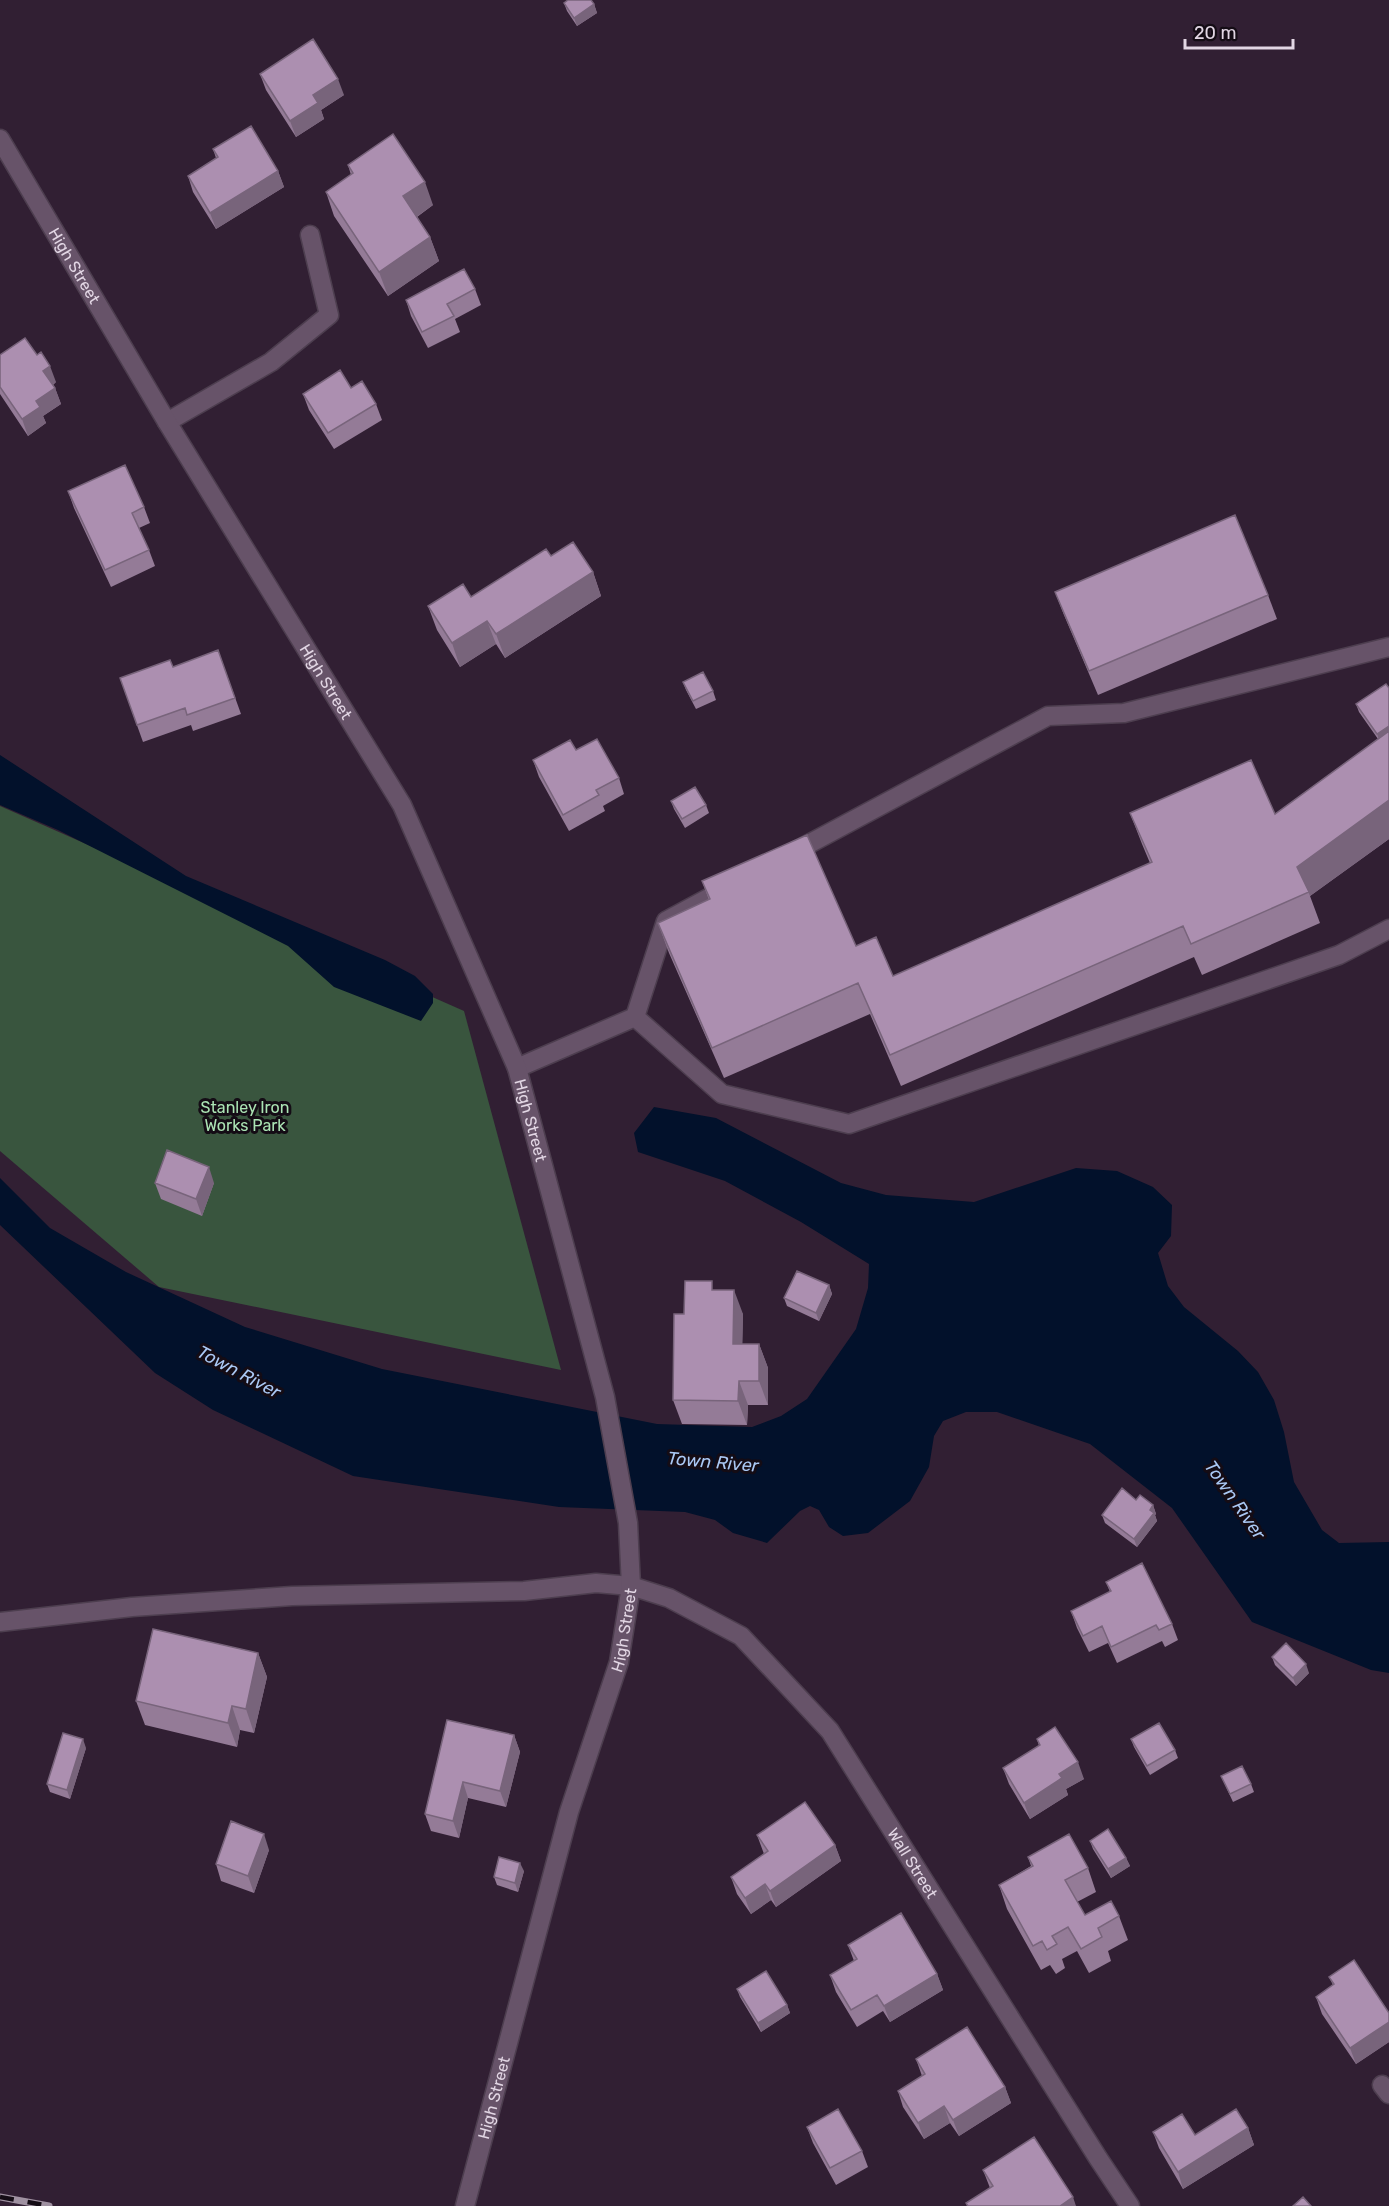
<svg xmlns="http://www.w3.org/2000/svg" width="1389" height="2206" viewBox="0 0 1389 2206" font-family="Rubik,sans-serif">
	<style>
		.green { fill: #39553e }
		.water { fill: #02112b }
		.lines { fill: none; stroke-linecap: round; stroke-linejoin: round }
		.service-casing { stroke: #4d3e4f; stroke-width: 21 }
		.minor-casing { stroke: #4d3e4f; stroke-width: 21 }
		.tertiary-casing { stroke: #4d3e4f; stroke-width: 21 }
		.secondary-casing { stroke: #4d3e4f; stroke-width: 21 }
		.service { stroke: #675369; stroke-width: 18 }
		.minor { stroke: #675369; stroke-width: 18 }
		.tertiary { stroke: #675369; stroke-width: 18 }
		.secondary { stroke: #675369; stroke-width: 18 }
		.rail-casing { stroke: #9f91a1; stroke-width: 7 }
		.rail { stroke: #140c15; stroke-width: 4.5; stroke-dasharray: 14; stroke-linecap: butt }
		.wall { fill: #947b97 }
		.shaded-wall { fill: #78647b }
		.building { fill: #ac8fb0; stroke: #78647b; stroke-width: 1.5 }
		.labels { text-anchor: middle; stroke-width: 6; stroke-linejoin: round; paint-order: stroke }
		.street-label { font-size: 16px; fill: #e2d6e4; stroke: #140c15 }
		.park-label { font-size: 16px; fill: #abe4b4; stroke: #140c15 }
		.water-label { font-size: 18px; font-style: italic; fill: #aac8f4; stroke: #140c15 }
	</style>
	<rect width="100%" height="100%" fill="#311f33"/>
	<path class="green" d="M0 806 464 1011 561 1370 159 1287 0 1151Z"/>
	<path class="water" d="M0 755 186 876 385 960 415 976 433 994V1003L421 1021 334 987 288 946 58 830 0 805Z
		M654 1107 716 1118 841 1183 886 1195 974 1202 1076 1168 1117 1171 1153 1187 1172 1205 1171 1236 1158 1253 1168 1286 1184 1307 1238 1351 1258 1372 1274 1400 1284 1432 1294 1482 1322 1530 1339 1543 1389 1542V1673L1371 1670 1252 1622 1172 1508 1090 1444 997 1412H966L943 1421 934 1436 929 1467 910 1501 868 1533 843 1536 829 1527 819 1510 810 1506 800 1511 767 1543 733 1533 715 1520 685 1512 559 1507 353 1476 213 1410 155 1373 0 1225V1178L50 1228 126 1272 245 1327 382 1369 657 1424 752 1427 781 1416 807 1399 856 1329 868 1288 869 1264 801 1222 725 1181 638 1152 634 1133Z"/>
	<g class="lines">
		<defs>
			<path id="service" d="M167 422 271 362 329 315 310 235
				M790 854 1048 716 1124 713 1389 647
				M635 1017 722 1094 849 1124 1339 955 1389 929
				M517 1068 635 1017 666 921 729 887
				M0 1622 132 1607 292 1596 524 1591 596 1583 631 1586"/>
			<path id="minor" d="M1382 2085 1389 2094"/>
			<g id="tertiary">
				<path id="s1" d="M465 2206 569 1812 619 1662 631 1586"/>
			</g>
			<g id="secondary">
				<path id="s2" d="M0 139 167 422 402 805 517 1068 605 1397 628 1523 631 1586 669 1598 741 1636 830 1731 1098 2158 1130 2206"/>
			</g>
		</defs>
		<use href="#service" class="service-casing"/>
		<use href="#minor" class="minor-casing"/>
		<use href="#tertiary" class="tertiary-casing"/>
		<use href="#secondary" class="secondary-casing"/>
		<use href="#service" class="service"/>
		<use href="#minor" class="minor"/>
		<use href="#tertiary" class="tertiary"/>
		<use href="#secondary" class="secondary"/>
		<defs>
			<path id="rail" d="M0 2197 49 2206"/>
		</defs>
		<use href="#rail" class="rail-casing"/>
		<use href="#rail" class="rail"/>
	</g>
	<path class="wall" d="M564 3 594 4 597 13 577 26 567 11Z
		M260 74 344 95 321 110 324 119 296 137 266 90Z
		M213 149 278 171 284 187 216 229 193 192 188 176 216 158Z
		M348 165 433 205 417 217 430 237 439 261 388 296 334 216 326 192 351 175Z
		M475 289 481 305 455 319 460 332 428 348 411 316 406 300Z
		M0 355 56 382 53 385 55 388 61 404 43 416 46 423 28 436 0 394Z
		M351 388 376 404 382 420 334 449 309 410 303 394Z
		M68 491 144 507 150 523 139 528 149 550 155 566 111 587 74 508Z
		M551 556 593 572 601 596 505 658 496 644 460 667 437 630 428 606 471 597Z
		M1055 592 1268 595 1277 619 1098 695 1064 615Z
		M218 650 241 714 193 731 191 725 143 742 120 678 173 667Z
		M683 682 713 691 716 700 696 709 686 690Z
		M1389 688V839L1310 896 1320 923 1202 975 1194 957 901 1086 870 1014 724 1078 669 953 658 923 709 900 702 881 856 946 893 976 1150 863 1142 844 1130 813 1275 814 1378 739 1359 712 1356 704Z
		M576 750 619 778 624 794 603 806 605 811 569 831 539 777 533 760Z
		M671 801 706 805 709 813 685 828 674 809Z
		M155 1183H214L202 1216 161 1199Z
		M829 1285 832 1294 819 1321 787 1306 784 1298Z
		M715 1290 743 1314 742 1344H759L768 1368V1405H748L747 1425 682 1424 673 1400 684 1314Z
		M1136 1500 1153 1505 1156 1514 1155 1515 1157 1521 1137 1547 1105 1523 1102 1515Z
		M1106 1582 1172 1624 1178 1640 1165 1647 1162 1641 1117 1663 1108 1643 1089 1652 1077 1628 1071 1611 1110 1592Z
		M258 1653 267 1677 254 1733 240 1730 237 1747 145 1725 136 1701Z
		M1272 1657 1309 1673 1296 1686 1275 1665Z
		M514 1735 520 1752 506 1807 468 1798 459 1838 431 1831 425 1814Z
		M1037 1739 1084 1779 1066 1789 1068 1795 1030 1819 1009 1784 1003 1768 1039 1746Z
		M1131 1739 1175 1750 1178 1758 1150 1775 1134 1747Z
		M86 1748 70 1799 50 1792 47 1784Z
		M1221 1776 1251 1784 1254 1792 1233 1802Z
		M757 1835 835 1845 841 1861 776 1907 771 1900 751 1914 737 1894 731 1877 764 1854Z
		M1090 1841 1126 1858 1130 1866 1111 1878 1093 1849Z
		M269 1850 254 1893 221 1881 216 1864Z
		M1028 1857 1088 1868 1096 1892 1077 1902 1085 1915 1119 1916 1128 1940 1108 1951 1111 1961 1089 1973 1077 1951 1062 1959 1065 1968 1056 1974 1050 1965 1041 1970 1007 1909 999 1885 1031 1866Z
		M524 1871 518 1892 497 1885 494 1877Z
		M848 1945 937 1974 943 1990 890 2022 883 2011 857 2027 836 1992 830 1975 854 1961Z
		M1329 1977 1389 2013V2042L1356 2064 1322 2014 1316 1997 1333 1985Z
		M737 1989 787 2005 790 2013 761 2032 740 1997Z
		M916 2059 1005 2087 1011 2103 959 2136 950 2123 924 2139 903 2107 898 2091 922 2076Z
		M807 2127 862 2151 868 2167 836 2185 813 2143Z
		M1248 2128 1254 2145 1183 2189 1159 2148 1153 2132 1195 2135Z
		M983 2170 1076 2206H967L966 2203 990 2188Z"/>
	<path class="shaded-wall" d="M594 4 597 13 577 26 574 18Z
		M338 79 344 95 321 110 324 119 296 137 290 121 313 95Z
		M278 171 284 187 216 229 210 213Z
		M425 182 433 205 412 220 403 196Z
		M430 237 439 261 388 296 379 272Z
		M50 366 56 382 49 387 43 371Z
		M55 388 61 404 43 416 46 423 28 436 22 419 36 401Z
		M593 572 601 596 505 658 496 634Z
		M487 621 496 644 460 667 452 643Z
		M1389 726V737L1380 742 1377 734Z
		M1389 800V839L1310 896 1297 867Z
		M209 1167 214 1183 202 1216 196 1199Z
		M829 1285 832 1294 819 1321 816 1313Z
		M734 1290 743 1314 742 1368 733 1344Z
		M759 1344 768 1368V1405L759 1381Z
		M739 1381 748 1405 747 1425 738 1401Z
		M1153 1505 1156 1514 1155 1515 1157 1521 1137 1547 1134 1539 1150 1510Z
		M258 1653 267 1677 254 1733 246 1709Z
		M1306 1664 1309 1673 1296 1686 1293 1678Z
		M232 1706 240 1730 237 1747 228 1723Z
		M514 1735 520 1752 506 1807 500 1791Z
		M83 1739 86 1748 70 1799 67 1790Z
		M1078 1762 1084 1779 1066 1789 1068 1795 1030 1819 1024 1803 1059 1774Z
		M463 1782 468 1798 459 1838 453 1821Z
		M264 1834 269 1850 254 1893 248 1876Z
		M835 1845 841 1861 776 1907 770 1891Z
		M1126 1858 1130 1866 1111 1878 1108 1869Z
		M520 1863 524 1871 518 1892 515 1883Z
		M765 1884 771 1900 751 1914 745 1898Z
		M937 1974 943 1990 890 2022 884 2006Z
		M787 2005 790 2013 761 2032 758 2023Z
		M1389 2022V2042L1356 2064 1350 2048Z
		M1005 2087 1011 2103 959 2136 953 2120Z
		M944 2106 950 2123 924 2139 918 2123Z
		M1248 2128 1254 2145 1183 2189 1178 2172Z
		M1073 2197 1076 2206H1060Z"/>
	<path class="building" d="M568 0H591L594 4 574 18 564 3Z
		M313 39 338 79 313 95 318 103 290 121 260 74Z
		M251 126 278 171 210 213 188 176 218 157 213 149Z
		M393 134 425 182 403 196 430 237 379 272 326 192 353 173 348 165Z
		M464 269 475 289 447 304 454 316 422 332 406 300Z
		M25 338 37 355 41 352 50 366 43 371 55 388 36 401 40 407 22 419 0 387V355Z
		M340 370 351 388 362 381 376 404 328 433 303 394Z
		M125 465 144 507 132 513 149 550 105 570 68 491Z
		M1235 515 1268 595 1089 671 1055 592Z
		M573 542 593 572 496 634 487 621 452 643 428 606 463 584 471 597 546 549 551 556Z
		M218 650 235 698 187 715 185 708 137 725 120 678 170 660 173 667Z
		M703 672 713 691 693 701 683 682Z
		M1386 684 1389 688V726L1377 734 1356 704Z
		M1389 731V800L1297 867 1309 892 1191 944 1183 926 890 1055 858 983 712 1048 658 923 710 899 702 881 807 835 856 946 876 937 893 976 1152 862 1130 813 1251 760 1275 814Z
		M597 739 619 778 596 790 599 795 563 815 533 760 570 740 576 750Z
		M695 787 706 805 682 819 671 801Z
		M167 1150 209 1167 196 1199 155 1183Z
		M797 1271 829 1285 816 1313 784 1298Z
		M685 1281H712V1290H734L733 1344H759V1381H739L738 1401 673 1400 674 1314H684Z
		M1122 1488 1136 1500 1140 1495 1153 1505 1150 1510 1154 1513 1134 1539 1102 1515Z
		M1142 1563 1172 1624 1159 1630 1156 1625 1111 1647 1102 1626 1083 1636 1071 1611 1111 1591 1106 1582Z
		M153 1629 258 1653 246 1709 232 1706 228 1723 136 1701Z
		M1286 1643 1306 1664 1293 1678 1272 1657Z
		M447 1720 514 1735 500 1791 463 1782 453 1821 425 1814Z
		M1159 1723 1175 1750 1147 1766 1131 1739Z
		M1055 1727 1078 1762 1059 1774 1062 1778 1024 1803 1003 1768 1040 1745 1037 1739Z
		M63 1733 83 1739 67 1790 47 1784Z
		M1242 1766 1251 1784 1230 1794 1221 1776Z
		M805 1802 835 1845 770 1891 765 1884 745 1898 731 1877 768 1851 757 1835Z
		M231 1821 264 1834 248 1876 216 1864Z
		M1108 1829 1126 1858 1108 1869 1090 1841Z
		M1069 1834 1088 1868 1065 1880 1085 1915 1111 1901 1119 1916 1098 1928 1102 1937 1081 1949 1068 1927 1052 1936 1057 1944 1047 1950 1042 1941 1033 1946 999 1885 1033 1866 1028 1857Z
		M499 1857 520 1863 515 1883 494 1877Z
		M901 1913 937 1974 884 2006 877 1995 851 2010 830 1975 857 1959 848 1945Z
		M1354 1960 1389 2013V2022L1350 2048 1316 1997 1334 1984 1329 1977Z
		M766 1971 787 2005 758 2023 737 1989Z
		M967 2027 1005 2087 953 2120 944 2106 918 2123 898 2091 925 2074 916 2059Z
		M838 2109 862 2151 830 2168 807 2127Z
		M1236 2109 1248 2128 1178 2172 1153 2132 1182 2114 1195 2135Z
		M1034 2137 1073 2197 1060 2206H968L966 2203 993 2186 983 2170Z
		M1303 2197 1311 2206H1293Z"/>
	<g class="labels">
		<g class="street-label">
			<text dy="6" stroke="none"><textPath href="#s2" startOffset="147">High Street</textPath></text>
			<text dy="6" stroke="none"><textPath href="#s2" startOffset="633">High Street</textPath></text>
			<text dy="6" stroke="none"><textPath href="#s2" startOffset="1119">High Street</textPath></text>
			<text dy="6" stroke="none"><textPath href="#s1" startOffset="598">High Street</textPath></text>
			<text dy="6" stroke="none"><textPath href="#s2" startOffset="2004">Wall Street</textPath></text>
			<text dy="6" stroke="none"><textPath href="#s1" startOffset="112">High Street</textPath></text>
		</g>
		<g class="park-label">
			<text x="245" y="1113">Stanley Iron<tspan x="245" dy="18">Works Park</tspan></text>
		</g>
		<g class="water-label">
			<text transform="translate(239 1372) rotate(28)" y="6">Town River</text>
			<text transform="translate(713 1462) rotate(5)" y="6">Town River</text>
			<text transform="translate(1235 1500) rotate(55)" y="6">Town River</text>
		</g>
	</g>
	<path d="M1185 39v9h108v-9" fill="none" stroke="#e2d6e4" stroke-width="3"/>
	<text x="1194" y="39" font-size="18" fill="#e2d6e4" stroke="#140c15" stroke-width="4.5" paint-order="stroke">20 m</text>
</svg>
